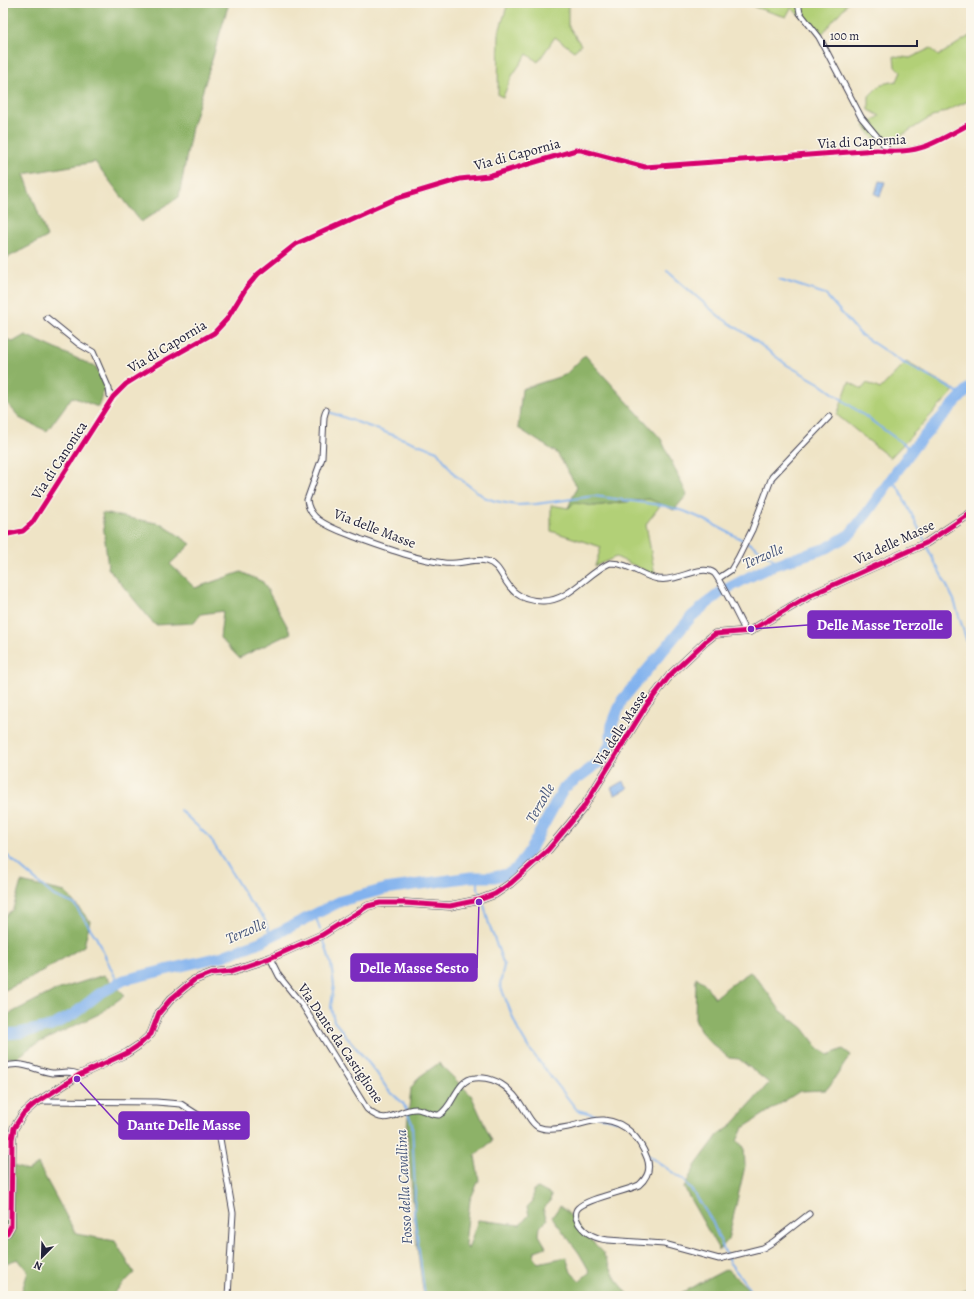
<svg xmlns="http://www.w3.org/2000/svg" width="974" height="1299" viewBox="0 0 974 1299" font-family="Alegreya,serif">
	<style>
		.green { fill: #b2d077; stroke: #6a7959 }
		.forest { fill: #8db268; stroke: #586a52 }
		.water { fill: #82b2ee; stroke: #526a94 }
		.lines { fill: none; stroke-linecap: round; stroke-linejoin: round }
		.stream { stroke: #82b2ee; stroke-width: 2 }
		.river { stroke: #82b2ee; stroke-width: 11 }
		.street-casing { stroke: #413f50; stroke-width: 7 }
		.secondary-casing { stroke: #413f50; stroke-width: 9 }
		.street { stroke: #fff; stroke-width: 5 }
		.secondary { stroke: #f8e8c3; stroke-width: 7 }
		.cycleway-casing { stroke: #fbf7ec; stroke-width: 8 }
		.cycleway { stroke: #d6006c; stroke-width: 5 }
		.labels { text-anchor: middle; stroke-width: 3; stroke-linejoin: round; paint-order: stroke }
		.street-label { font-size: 14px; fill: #22223b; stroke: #fbf7ec }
		.water-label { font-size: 15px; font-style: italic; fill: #44547a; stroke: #fbf7ec }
		.leader { fill: none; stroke: #7b2cbf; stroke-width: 1.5 }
		.callout-dot { fill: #7b2cbf; stroke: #fbf7ec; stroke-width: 1.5 }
		.callout { fill: #7b2cbf; stroke: #7b2cbf; stroke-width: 1.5 }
		.callout-label { font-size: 15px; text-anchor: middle; font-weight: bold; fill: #fff }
	</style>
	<rect width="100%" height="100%" fill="#fbf7ec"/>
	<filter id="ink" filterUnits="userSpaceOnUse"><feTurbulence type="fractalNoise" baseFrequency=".025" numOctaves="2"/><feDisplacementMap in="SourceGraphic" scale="8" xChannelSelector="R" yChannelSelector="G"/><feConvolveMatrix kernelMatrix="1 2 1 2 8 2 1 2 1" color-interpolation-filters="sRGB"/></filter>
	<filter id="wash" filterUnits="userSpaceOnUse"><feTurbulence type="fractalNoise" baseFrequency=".012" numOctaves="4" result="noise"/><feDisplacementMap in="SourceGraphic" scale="16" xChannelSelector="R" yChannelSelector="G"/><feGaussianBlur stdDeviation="0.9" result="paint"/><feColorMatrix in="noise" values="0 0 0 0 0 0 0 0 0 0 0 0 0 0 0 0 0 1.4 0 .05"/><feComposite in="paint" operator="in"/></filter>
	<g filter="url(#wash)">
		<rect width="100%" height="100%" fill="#efe4c6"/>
		<path class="green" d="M508 3H568V25L581 45 574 51 555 37 538 62 527 54 512 76 503 97 498 95 499 32Z
			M755 3H848L822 34 791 8 786 17 754 7Z
			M971 35V100L928 119 894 140 878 145 864 126 880 116 869 110V96L881 84 897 81 901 72 895 66 894 56 910 58 931 48 938 56Z
			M906 362 955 390 890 458 837 415 849 382 862 389 867 383 880 389Z
			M649 499 662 503 646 524 655 575 616 557 595 566 601 547 551 531V505L568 508 575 503 594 506Z"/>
		<path class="forest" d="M3 3H229L192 127 179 197 141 222 95 162 24 174 47 237 3 260Z
			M25 335 96 367 105 387 98 407 72 397 47 431 21 419 5 401 3 402V337L13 342Z
			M585 355 661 439 687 495 674 510 649 499 594 506 575 503 568 508 577 487 557 453 518 428 522 389 565 375Z
			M102 513 162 524 191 544 170 564 195 588 241 572 263 582 291 633 239 658 220 638 223 611 201 614 194 623 155 625 108 568Z
			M21 882 65 892 90 921 84 946 31 978 3 991V918L13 909Z
			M750 972 757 978 780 1010 803 1028 819 1049 829 1055 843 1049 851 1055C842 1066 836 1079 826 1090L800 1091 743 1128 737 1141 744 1147 745 1166 728 1240 719 1250 684 1188 695 1166 718 1135 730 1127 769 1083 739 1059 729 1058 711 1043 700 1031 695 1018 696 977 704 983 715 998 729 986Z
			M104 975 125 995 99 1014 32 1046 16 1059 3 1056V1017L54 991Z
			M439 1063 471 1095 492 1141 475 1156 479 1180 470 1200 465 1244 468 1249 478 1220 520 1225 529 1215 527 1207 533 1201V1190L538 1188 551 1195 550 1202 543 1209 547 1220 540 1227 539 1235 546 1247 535 1251 534 1257 538 1263 566 1257 571 1272 579 1281 590 1272 579 1253 552 1217 560 1206 569 1214 583 1232 602 1251 616 1279 630 1296H424L416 1240 407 1127 411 1088 419 1077Z
			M3 1143 11 1165 28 1171 38 1164 76 1234 115 1241 134 1273 111 1296H20L28 1272 18 1259 3 1264Z
			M727 1269 756 1296H675Z
			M971 1286V1296H955Z"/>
		<path class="water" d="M879 181 885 182 880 196 875 194Z
			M623 781 628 788 615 795 611 788Z"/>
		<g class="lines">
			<path class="stream" d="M667 271 720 317 745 333 787 365 819 383 912 450
				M779 279 825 294 861 335 902 362 963 395
				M329 412 437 451 455 475 484 497 495 501 517 505 536 504 594 496 661 505 684 511 705 520 752 545 779 563
				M891 479 899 489 925 541
				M926 545 954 600 971 655
				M180 810 210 838 249 901 264 918 271 937
				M3 852 54 896 74 904 96 937 118 983
				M478 877V890L482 897
				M483 901 489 924 504 965 500 985 518 1030 528 1047 577 1110 617 1121
				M315 914 320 930
				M323 938 331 964 334 985 331 1007 334 1021 376 1072 388 1090 403 1103 412 1123 415 1192 414 1213 425 1296
				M647 1154 683 1180 696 1196 712 1221 729 1262 753 1293
				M3 1244V1250"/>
			<path class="river" d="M3 1034 19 1033 52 1026 74 1014 99 994 124 980 223 956 260 942 341 901 385 889 471 877H494L508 874 518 867 530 850 564 788 601 761 610 745 612 725 622 700 692 616 721 592 749 577 774 565 827 548 850 534 867 513 914 447 971 386"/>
		</g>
	</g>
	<g filter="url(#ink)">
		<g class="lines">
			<defs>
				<path id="street" d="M798 3 800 13 819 37 861 117 890 152
					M47 318 79 344 93 352 109 389 110 396 113 397
					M326 410 324 417 322 458 307 500C308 508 312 515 319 520 331 529 346 533 360 539 388 549 415 559 444 563 457 565 476 558 486 561 508 566 500 600 542 601 569 602 587 573 610 563 630 563 640 576 658 579 670 581 683 575 694 572 701 570 708 569 714 573 719 577 741 623 746 632
					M3 535 23 531 32 523 113 397 126 384 150 369 214 333 227 319 246 288 258 274 296 244 397 198 460 179 488 176 576 150H581L645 167 877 150C919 156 936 142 971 123
					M719 578 731 570 738 558 752 530 772 477 829 417
					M270 958 279 976 303 1006 367 1109C388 1129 397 1108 417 1109 425 1110 431 1115 439 1115 454 1107 456 1079 475 1078 499 1076 514 1092 525 1111 529 1117 532 1124 538 1127 547 1131 559 1129 568 1127 579 1125 593 1119 604 1120 626 1122 640 1139 647 1158 651 1169 648 1177 639 1185 624 1192 588 1198 578 1208 573 1213 576 1219 579 1224 586 1234 597 1239 608 1240L664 1244 719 1259 763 1248 773 1242 809 1214
					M3 1067C23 1060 33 1070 52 1073 59 1073 74 1070 79 1075
					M39 1101 156 1102 181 1104 209 1122 219 1133 233 1213 228 1296"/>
				<path id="secondary" d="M3 1234 7 1233 11 1226 12 1139 14 1128 23 1114 33 1105 79 1075 127 1053 139 1045 151 1034 159 1013 171 999 194 980 212 973 232 971 270 958 322 935 368 906 380 903H405L450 906 479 900 495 894 511 883 548 850 583 808 646 706 671 674 705 642 715 634 750 631 811 595 926 543 971 513"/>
			</defs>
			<use href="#street" class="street-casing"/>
			<use href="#secondary" class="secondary-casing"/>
			<use href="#street" class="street"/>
			<use href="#secondary" class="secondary"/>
			<defs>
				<path id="cycleway" d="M3 535 23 531 32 523 113 397 126 384 150 369 214 333 227 319 246 288 258 274 296 244 397 198 460 179 488 176 576 150H581L645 167 877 150C919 156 936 142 971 123
					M3 1234 7 1233 11 1226 12 1139 14 1128 23 1114 33 1105 79 1075 127 1053 139 1045 151 1034 159 1013 171 999 194 980 212 973 232 971 270 958 322 935 368 906 380 903H405L450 906 479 900 495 894 511 883 548 850 583 808 646 706 671 674 705 642 715 634 750 631 811 595 926 543 971 513"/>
			</defs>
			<use href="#cycleway" class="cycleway-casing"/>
			<use href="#cycleway" class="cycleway"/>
		</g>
	</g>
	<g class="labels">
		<g class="street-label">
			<text transform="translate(862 141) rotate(-3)" y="5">Via di Capornia</text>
			<text transform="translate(517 154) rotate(-15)" y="5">Via di Capornia</text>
			<text transform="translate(167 346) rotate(-31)" y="5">Via di Capornia</text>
			<text transform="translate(59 460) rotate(-57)" y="5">Via di Canonica</text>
			<text transform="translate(375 528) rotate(21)" y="5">Via delle Masse</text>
			<text transform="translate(894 542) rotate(-25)" y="5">Via delle Masse</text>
			<text transform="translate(620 728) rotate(-57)" y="5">Via delle Masse</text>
			<text transform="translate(341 1043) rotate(56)" y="5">Via Dante da Castiglione</text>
		</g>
		<g class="water-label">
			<text transform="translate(763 556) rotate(-23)" y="5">Terzolle</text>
			<text transform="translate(540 803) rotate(-60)" y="5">Terzolle</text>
			<text transform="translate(246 931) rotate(-23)" y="5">Terzolle</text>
			<text transform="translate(404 1187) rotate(-93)" y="5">Fosso della Cavallina</text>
		</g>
	</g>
	<path class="leader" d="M751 629L808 625M479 902L477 968M77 1079L119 1125"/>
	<g class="callout-dot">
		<circle cx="751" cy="629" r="4"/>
		<circle cx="479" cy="902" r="4"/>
		<circle cx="77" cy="1079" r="4"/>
	</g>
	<g class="callout">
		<rect x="808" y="611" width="143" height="27" rx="4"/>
		<rect x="351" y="954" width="126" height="27" rx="4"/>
		<rect x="119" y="1112" width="130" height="27" rx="4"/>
	</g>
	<g class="callout-label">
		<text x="880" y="630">Delle Masse Terzolle</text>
		<text x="414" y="973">Delle Masse Sesto</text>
		<text x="184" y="1130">Dante Delle Masse</text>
	</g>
	<rect width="974" height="1299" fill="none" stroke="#fbf7ec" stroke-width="16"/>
	<g transform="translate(42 1257) rotate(203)" stroke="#fbf7ec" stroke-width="3" paint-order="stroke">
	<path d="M0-3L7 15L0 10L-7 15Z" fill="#22223b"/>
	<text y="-6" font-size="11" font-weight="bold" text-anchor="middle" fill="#22223b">N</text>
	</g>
	<path d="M824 40v6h93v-6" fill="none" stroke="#22223b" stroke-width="2"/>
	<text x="830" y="40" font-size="12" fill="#22223b" stroke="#fbf7ec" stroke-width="3" paint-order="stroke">100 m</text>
</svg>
